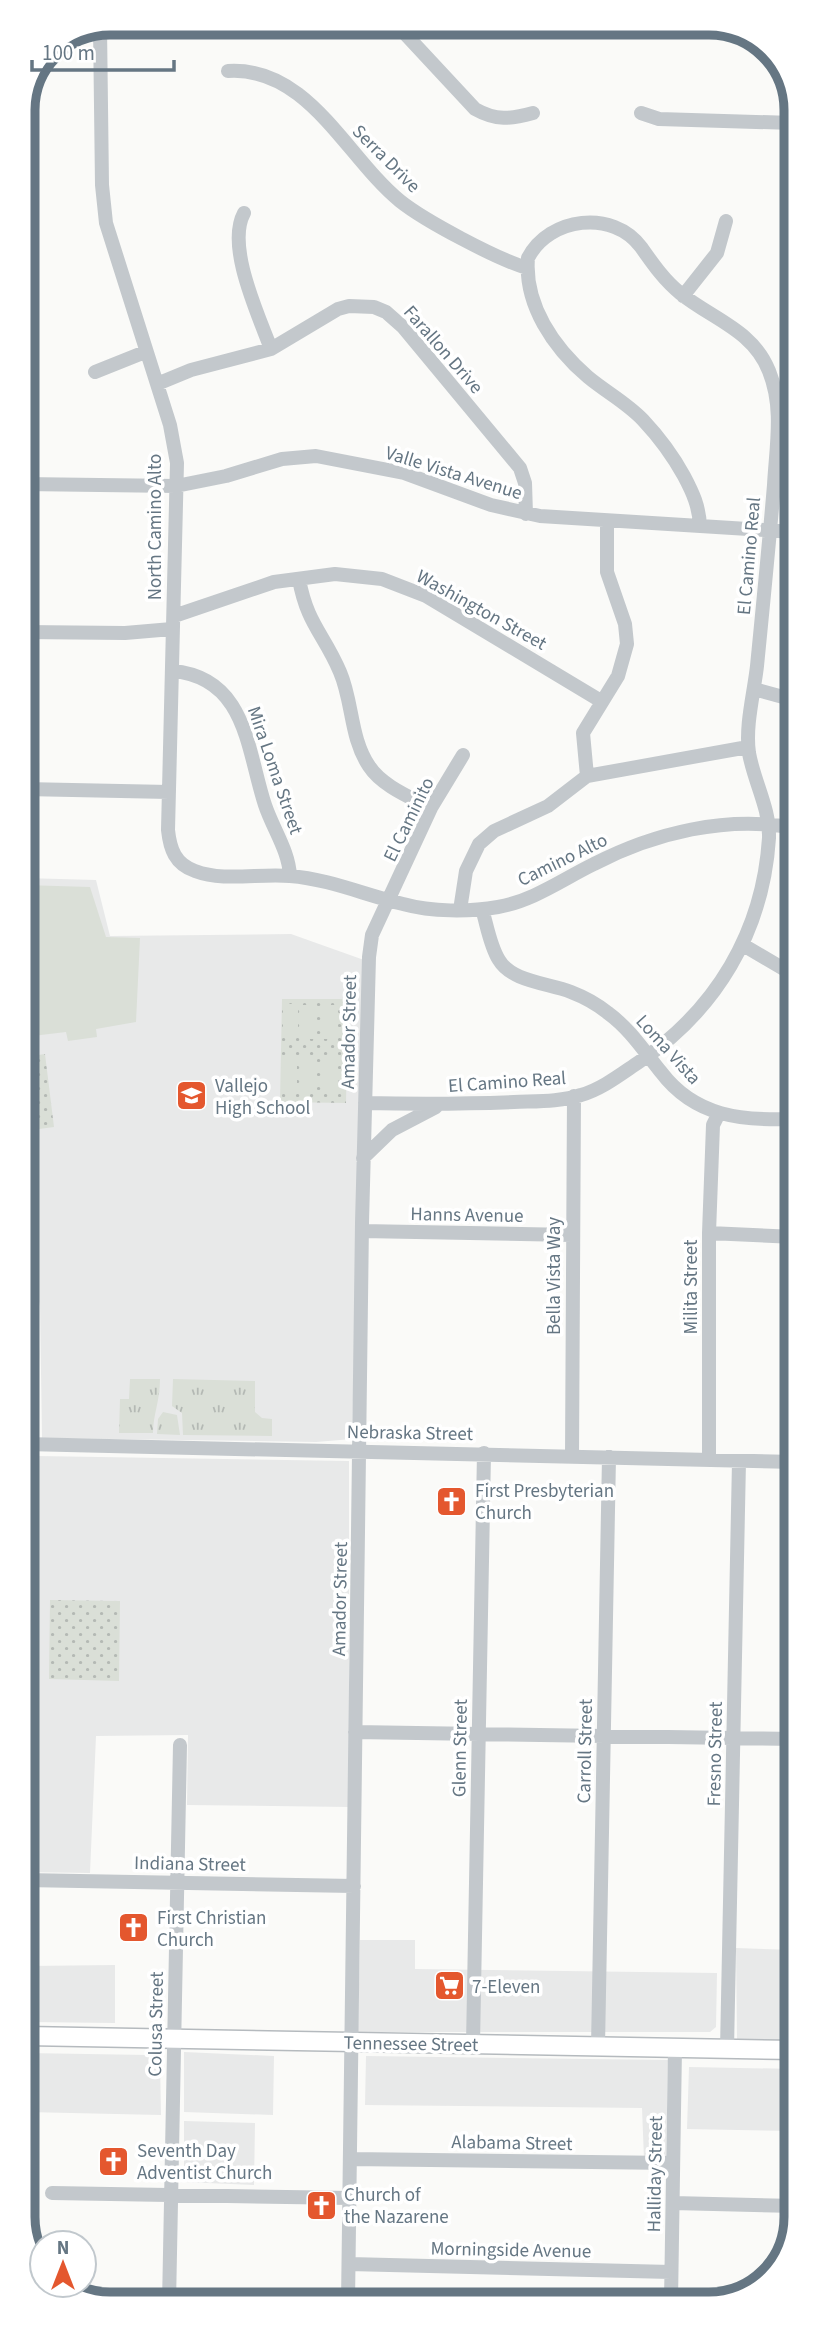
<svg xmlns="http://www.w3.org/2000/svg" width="819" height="2327" viewBox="0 0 819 2327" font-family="'Source Sans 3',sans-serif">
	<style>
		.built { fill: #e8e9e9 }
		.grass { fill: url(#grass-tufts) }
		.park { fill: url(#park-dots) }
		.pitch { fill: #dadfd7 }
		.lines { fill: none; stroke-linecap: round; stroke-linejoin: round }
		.major-casing { stroke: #b5babe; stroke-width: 21 }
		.minor { stroke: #c3c8cc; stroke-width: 14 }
		.major { stroke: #fff; stroke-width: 18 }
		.rail { stroke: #a2aab0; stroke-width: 2.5; stroke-dasharray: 10 5; stroke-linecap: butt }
		.labels { text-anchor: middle; stroke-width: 7; stroke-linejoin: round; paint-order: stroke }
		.street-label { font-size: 19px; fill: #657683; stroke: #fff }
		.poi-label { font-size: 19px; fill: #657683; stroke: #fff; text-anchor: start }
		.rim { fill: none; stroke: #657683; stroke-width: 9 }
	</style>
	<defs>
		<pattern id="grass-tufts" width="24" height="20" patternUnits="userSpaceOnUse" patternTransform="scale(1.75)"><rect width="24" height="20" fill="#dadfd7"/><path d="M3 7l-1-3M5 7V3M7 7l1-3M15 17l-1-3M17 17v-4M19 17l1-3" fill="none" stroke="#b4b9b4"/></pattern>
		<pattern id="park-dots" width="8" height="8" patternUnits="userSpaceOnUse" patternTransform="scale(1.75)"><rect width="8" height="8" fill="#dadfd7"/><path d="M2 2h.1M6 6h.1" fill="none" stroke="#b4b9b4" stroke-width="1.8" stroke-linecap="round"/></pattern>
	</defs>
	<rect width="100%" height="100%" fill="#fafaf8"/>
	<path class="built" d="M24 878 96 880 110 936 291 934 364 960 352 1439 316 1442 42 1438 40 1306 24 1233Z
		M37 1456 349 1461V1807L187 1805 188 1735 96 1736 90 1873 25 1872V1541H28L30 1491H34Z
		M360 1940H415V1969L717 1973 716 2027 710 2032H358Z
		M736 1948 795 1950 796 2042 737 2041Z
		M115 1965V2023L28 2022 29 1966Z
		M184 2052 274 2056 273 2115 184 2112Z
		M26 2053 148 2055 160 2061 161 2115 26 2112Z
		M366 2056 668 2060 666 2157 644 2159 642 2108 365 2105Z
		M689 2067 796 2069V2131L687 2129Z
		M184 2121 255 2123 254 2185 184 2182Z"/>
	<path class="grass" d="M130 1379H160C160 1401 153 1415 153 1433H119L120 1399H129Z
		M173 1379 255 1381V1412L262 1418 272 1419V1436L183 1435 182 1413 172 1406Z
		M163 1412 177 1415 180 1435 157 1434 158 1419Z"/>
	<path class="park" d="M282 999H348L346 1103 280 1102Z
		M45 1054 54 1127 24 1131V1057Z
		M50 1600 120 1601 119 1681 49 1679Z"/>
	<path class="pitch" d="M24 885 90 887 106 937 140 938 136 1022 96 1029 97 1037 68 1041 66 1032 24 1037Z
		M283 1004H298V1038H283Z
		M302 1005H317V1039H302Z
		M323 1005H338V1039H323Z
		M302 1056H317V1090H302Z
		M282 1057H297V1091H282Z
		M322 1057H337V1091H322Z
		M24 1246C37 1303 50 1372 25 1428Z"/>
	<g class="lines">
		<defs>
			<path id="major" d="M26 2036 796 2050"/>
		</defs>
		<use href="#major" class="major-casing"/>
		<path class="minor" d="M395 23 475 109C496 121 511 119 533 113
			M100 27 102 185 106 223 170 425 177 463 168 830C170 849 175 864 195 871 224 882 260 873 290 876 329 879 365 895 403 904 432 912 469 912 498 907 533 901 563 879 594 864 654 833 727 815 794 828
			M228 71C308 66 346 157 400 201 425 221 497 259 527 268
			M641 113 659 119 793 123
			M244 213C226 246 258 314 271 349
			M683 296 717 253 726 221
			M95 372 145 352
			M157 384 191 370 271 349 338 309 349 306 374 307 386 312 403 327 520 468 525 483 526 514
			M778 405 794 406
			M23 484 176 486 226 476 282 459 316 456 404 473 491 505 540 516 794 532
			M299 579C307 624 324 634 340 672 353 702 350 738 369 766 382 786 410 797 431 808
			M174 616 274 582 335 574 382 579 426 596 601 701
			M24 632 125 633 172 629
			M172 671C247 677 247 751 265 805 273 829 289 851 290 876
			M754 689 794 700
			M587 776 583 733 618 676 627 644 625 624 607 572V521
			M24 789 169 792
			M482 909C487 925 490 946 499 960 512 982 549 983 571 992 584 997 597 1004 608 1013 630 1029 644 1051 661 1072 695 1117 742 1121 795 1119
			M460 910 466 871 479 844 494 831 548 806 587 776 748 747
			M743 945 794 975
			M365 1103C415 1104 464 1104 514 1102 535 1101 560 1102 581 1095 602 1089 621 1074 639 1062 716 1010 763 932 769 838 770 808 754 782 749 753 745 726 754 693 757 666 763 605 769 545 774 485 776 447 784 408 769 371 753 330 712 319 680 293 664 280 653 264 641 247 613 209 549 217 528 258 524 305 554 348 588 377 606 392 627 403 643 420 659 437 673 456 684 476 693 493 699 506 700 526
			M363 1158 392 1130 436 1107
			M362 1231 572 1235
			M709 1233 795 1237
			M25 1444 795 1462
			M572 1456 574 1096
			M709 1460V1233L713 1125 718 1115
			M355 1732 796 1739
			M25 1880 354 1886
			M473 2044 484 1453
			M598 2046 609 1457
			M727 2049 739 1461
			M351 2159 673 2163
			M52 2193 351 2198
			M673 2203 796 2206
			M349 2264 671 2272
			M671 2301 675 2048
			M348 2303 362 1223 369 957 372 935 431 808 463 755
			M169 2304 180 1745"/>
		<use href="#major" class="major"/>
		<path class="rail" d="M26 2168 42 2254"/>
	</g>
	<defs>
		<symbol id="school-square" viewBox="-11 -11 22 22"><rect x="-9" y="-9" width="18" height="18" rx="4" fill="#e4572e" stroke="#fff"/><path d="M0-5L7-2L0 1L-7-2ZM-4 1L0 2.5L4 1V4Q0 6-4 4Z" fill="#fff"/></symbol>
		<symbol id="church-square" viewBox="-11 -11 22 22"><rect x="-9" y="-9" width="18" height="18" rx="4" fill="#e4572e" stroke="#fff"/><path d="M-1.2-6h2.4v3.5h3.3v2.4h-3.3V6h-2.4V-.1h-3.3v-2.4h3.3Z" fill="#fff"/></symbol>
		<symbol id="supermarket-square" viewBox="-11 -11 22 22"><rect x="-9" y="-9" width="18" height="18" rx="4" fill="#e4572e" stroke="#fff"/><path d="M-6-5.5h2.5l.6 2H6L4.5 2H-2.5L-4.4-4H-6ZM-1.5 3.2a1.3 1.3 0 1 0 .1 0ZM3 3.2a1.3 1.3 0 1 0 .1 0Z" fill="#fff"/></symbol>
	</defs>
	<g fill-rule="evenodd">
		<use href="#school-square" x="174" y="1078" width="35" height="35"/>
		<use href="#church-square" x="434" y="1484" width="35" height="35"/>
		<use href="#church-square" x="116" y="1910" width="35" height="35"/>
		<use href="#supermarket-square" x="432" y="1968" width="35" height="35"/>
		<use href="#church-square" x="96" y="2144" width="35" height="35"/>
		<use href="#church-square" x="304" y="2188" width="35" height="35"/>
	</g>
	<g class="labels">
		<g class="street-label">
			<text transform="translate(387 158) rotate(45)" y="7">Serra Drive</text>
			<text transform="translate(444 349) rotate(49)" y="7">Farallon Drive</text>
			<text transform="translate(454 472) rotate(17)" y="7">Valle Vista Avenue</text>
			<text transform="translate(154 527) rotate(-90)" y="7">North Camino Alto</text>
			<text transform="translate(748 556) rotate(-85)" y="7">El Camino Real</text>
			<text transform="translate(482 609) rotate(29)" y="7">Washington Street</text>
			<text transform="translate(276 770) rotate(71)" y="7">Mira Loma Street</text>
			<text transform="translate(408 819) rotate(-64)" y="7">El Caminito</text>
			<text transform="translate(562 859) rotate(-26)" y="7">Camino Alto</text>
			<text transform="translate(348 1032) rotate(-89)" y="7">Amador Street</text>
			<text transform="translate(669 1049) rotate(48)" y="7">Loma Vista</text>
			<text transform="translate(507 1081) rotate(-4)" y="7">El Camino Real</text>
			<text transform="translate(467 1214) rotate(1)" y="7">Hanns Avenue</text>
			<text transform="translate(553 1276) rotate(-90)" y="7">Bella Vista Way</text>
			<text transform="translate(690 1287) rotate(-90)" y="7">Milita Street</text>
			<text transform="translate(410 1432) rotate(1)" y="7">Nebraska Street</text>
			<text transform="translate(339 1599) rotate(-89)" y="7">Amador Street</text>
			<text transform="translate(459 1748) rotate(-89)" y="7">Glenn Street</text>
			<text transform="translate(584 1751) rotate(-89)" y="7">Carroll Street</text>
			<text transform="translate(714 1754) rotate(-89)" y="7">Fresno Street</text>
			<text transform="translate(190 1863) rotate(1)" y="7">Indiana Street</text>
			<text transform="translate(155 2024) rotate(-89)" y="7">Colusa Street</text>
			<text transform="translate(411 2043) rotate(1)" y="7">Tennessee Street</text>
			<text transform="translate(512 2142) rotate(1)" y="7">Alabama Street</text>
			<text transform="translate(654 2174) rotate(-89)" y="7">Halliday Street</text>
			<text transform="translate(511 2249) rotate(1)" y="7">Morningside Avenue</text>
		</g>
		<g class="poi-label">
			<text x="215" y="1092">Vallejo<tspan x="215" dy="22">High School</tspan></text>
			<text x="475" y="1497">First Presbyterian<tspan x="475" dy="22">Church</tspan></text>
			<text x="157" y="1924">First Christian<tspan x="157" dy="22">Church</tspan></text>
			<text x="472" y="1993">7-Eleven</text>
			<text x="137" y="2157">Seventh Day<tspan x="137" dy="22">Adventist Church</tspan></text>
			<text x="344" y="2201">Church of<tspan x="344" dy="22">the Nazarene</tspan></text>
		</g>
	</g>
	<path d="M0 0H819V2327H0ZM110 35H709A75 75 0 0 1 784 110V2217A75 75 0 0 1 709 2292H110A75 75 0 0 1 35 2217V110A75 75 0 0 1 110 35Z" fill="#fff" fill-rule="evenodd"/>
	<path class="rim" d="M110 35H709A75 75 0 0 1 784 110V2217A75 75 0 0 1 709 2292H110A75 75 0 0 1 35 2217V110A75 75 0 0 1 110 35Z"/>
	<g transform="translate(63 2264)"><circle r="33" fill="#ffffff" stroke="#c1c8cd" stroke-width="2"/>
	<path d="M0-5L12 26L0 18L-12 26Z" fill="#e4572e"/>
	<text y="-10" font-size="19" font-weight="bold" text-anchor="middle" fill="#657683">N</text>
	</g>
	<path d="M32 60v10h142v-10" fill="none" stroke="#657683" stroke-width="3.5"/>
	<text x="42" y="60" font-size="21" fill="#657683" stroke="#ffffff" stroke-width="5" paint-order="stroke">100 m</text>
</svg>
